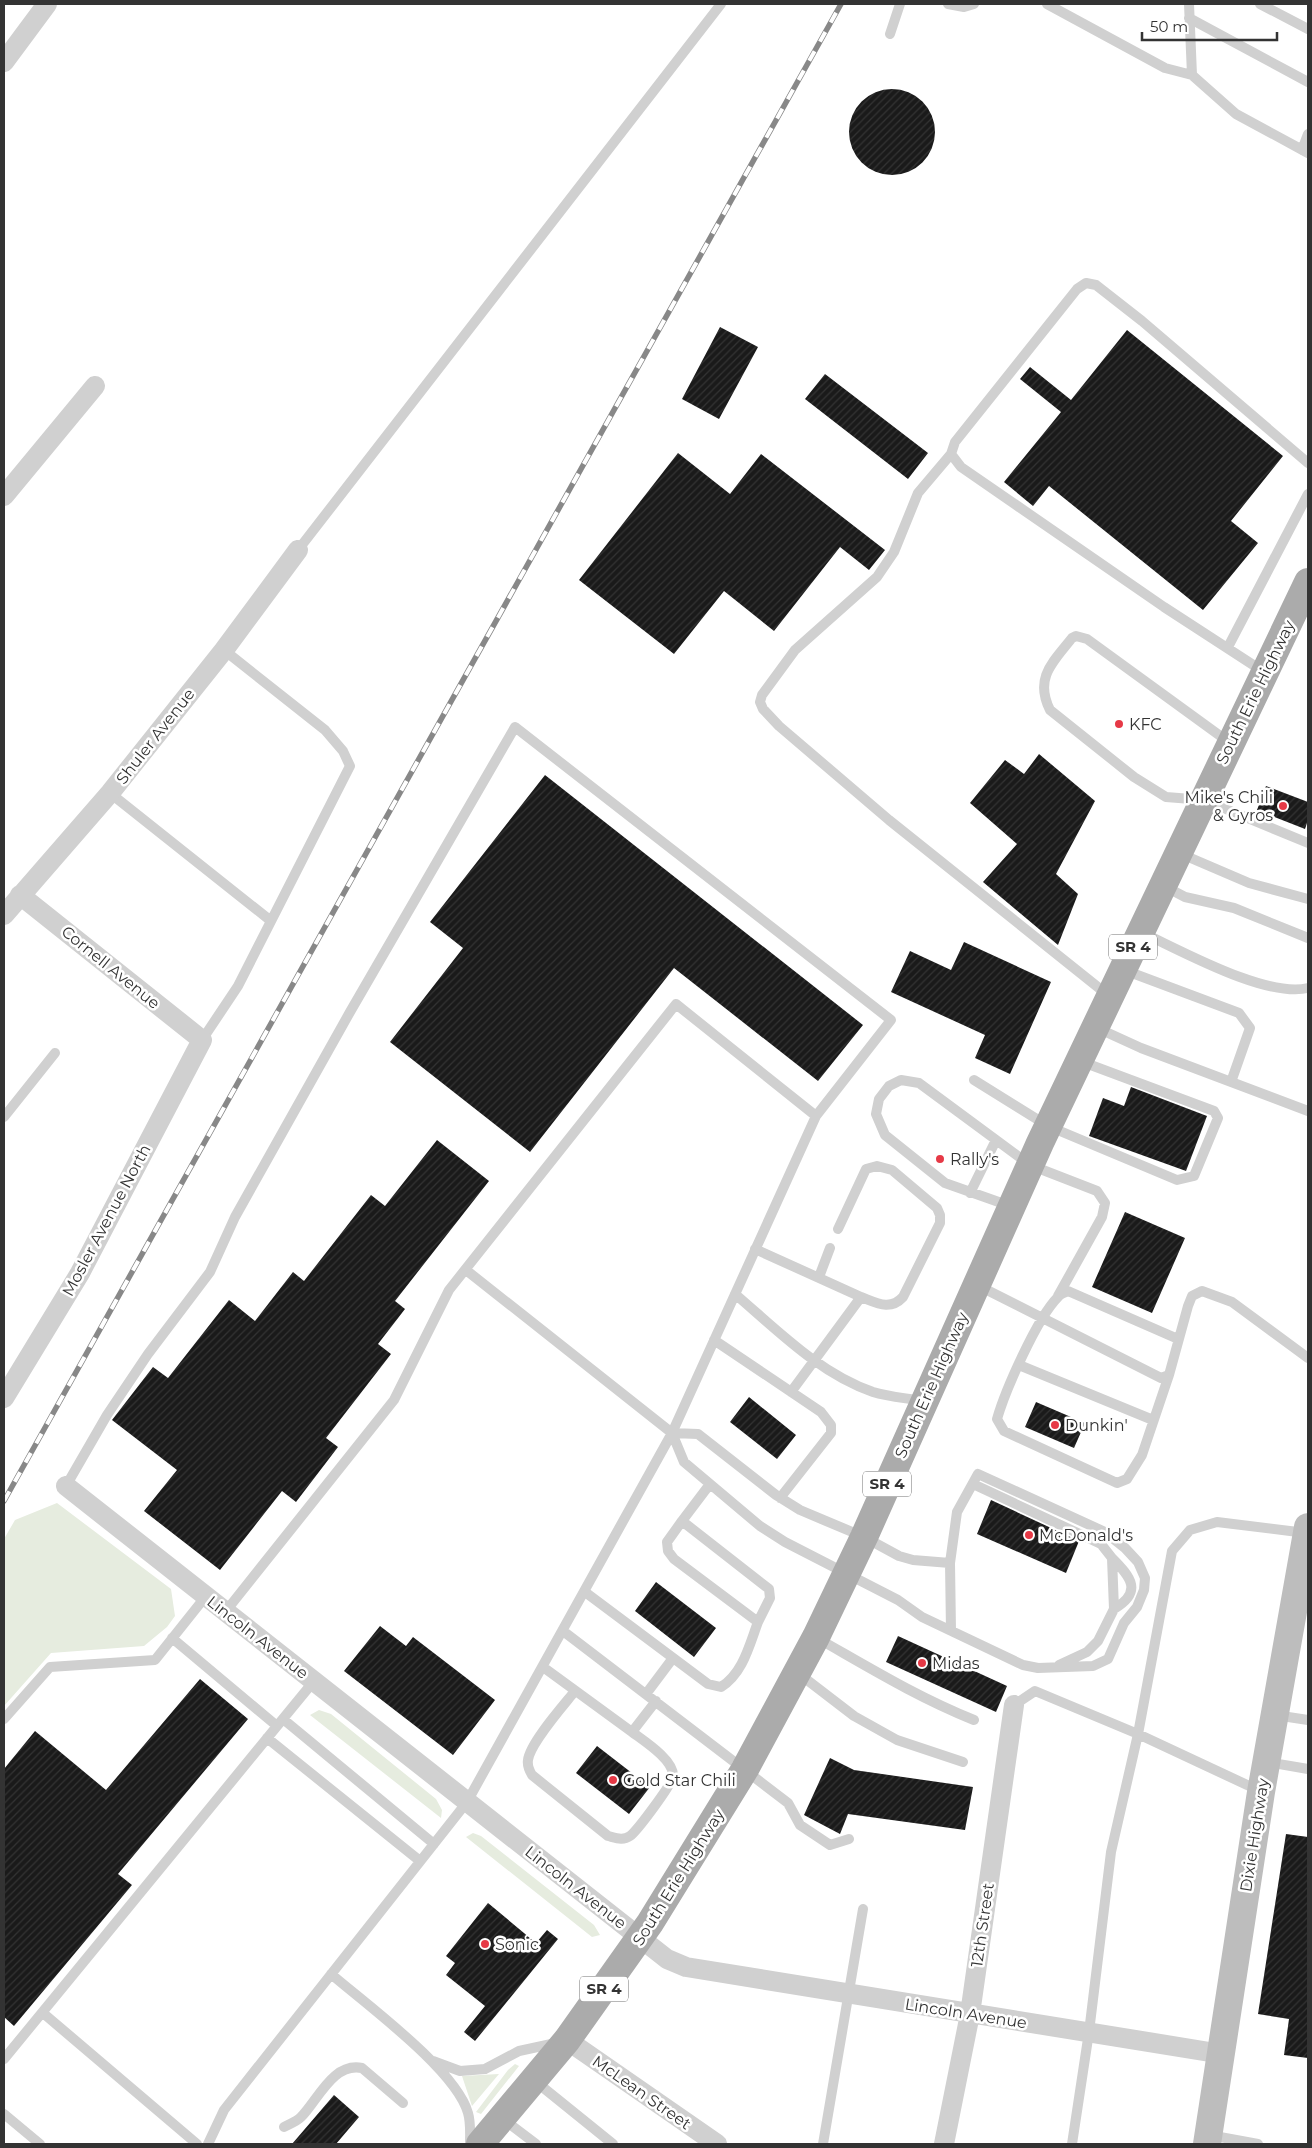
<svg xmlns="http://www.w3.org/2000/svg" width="1312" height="2148" viewBox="0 0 1312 2148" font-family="Montserrat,sans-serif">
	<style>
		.grass { fill: #e6ecdf }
		.building { fill: url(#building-hatch) }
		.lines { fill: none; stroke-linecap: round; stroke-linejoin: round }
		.lane { stroke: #d0d0d0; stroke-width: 10 }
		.street { stroke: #d0d0d0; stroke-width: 20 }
		.secondary { stroke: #bdbdbd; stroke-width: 28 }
		.primary { stroke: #ababab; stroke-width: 28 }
		.rail-casing { stroke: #888; stroke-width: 5.5 }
		.rail { stroke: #fff; stroke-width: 4; stroke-dasharray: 11; stroke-linecap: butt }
		.poi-dot { fill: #e63946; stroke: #fff; stroke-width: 2 }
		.labels { text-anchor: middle; stroke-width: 5; stroke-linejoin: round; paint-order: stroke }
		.shield { fill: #fff; stroke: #707070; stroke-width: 1 }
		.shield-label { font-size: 15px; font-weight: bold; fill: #333 }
		.street-label { font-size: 16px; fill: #333; stroke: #fff }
		.poi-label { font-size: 16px; fill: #333; stroke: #fff; text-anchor: start }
	</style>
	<defs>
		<pattern id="building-hatch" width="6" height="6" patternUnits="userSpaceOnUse" patternTransform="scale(1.25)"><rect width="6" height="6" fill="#1a1a1a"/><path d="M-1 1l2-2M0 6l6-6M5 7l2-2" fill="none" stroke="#333"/></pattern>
	</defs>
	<rect width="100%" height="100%" fill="#fff"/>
	<path class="grass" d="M57 1503 171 1589 175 1616 167 1627 144 1646 51 1653 4 1706V1539L15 1520Z
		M319 1710 331 1714 436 1799 442 1810 441 1818 310 1715Z
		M473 1833 481 1836 594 1925 600 1935 592 1937 466 1837Z
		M515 2064 519 2066 481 2114 476 2112 508 2070Z
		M499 2074 472 2106 462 2076Z"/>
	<path class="building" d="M849 132a43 43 0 1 1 86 0a43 43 0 1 1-86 0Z
		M720 327 758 347 719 419 682 399Z
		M1127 330 1283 456 1231 521 1258 543 1203 610 1049 486 1033 506 1004 482 1061 412 1020 379 1030 367 1071 400Z
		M825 374 928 453 908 479 805 399Z
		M678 453 730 494 761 454 885 550 869 570 840 547 774 631 724 591 674 654 579 580Z
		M1039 754 1095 801 1056 874 1078 894 1058 945 983 882 1017 844 970 803 1005 760 1024 774Z
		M545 775 863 1025 818 1081 674 968 530 1152 390 1042 463 948 430 922Z
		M1266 786 1308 802V820L1305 829 1257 810Z
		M964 942 1051 982 1010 1074 975 1058 985 1035 891 992 910 951 951 970Z
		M1131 1087 1207 1116 1186 1171 1089 1136 1103 1098 1124 1106Z
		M437 1140 489 1181 395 1301 405 1309 378 1344 391 1354 326 1438 338 1447 296 1502 282 1491 220 1570 144 1511 177 1470 112 1420 153 1367 168 1378 229 1300 255 1321 293 1272 304 1281 371 1195 385 1206Z
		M1125 1212 1185 1238 1152 1313 1092 1287Z
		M749 1397 796 1435 777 1459 730 1422Z
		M1036 1402 1085 1423 1074 1448 1025 1427Z
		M991 1500 1079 1541 1066 1573 977 1534Z
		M656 1582 716 1628 694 1657 635 1611Z
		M380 1626 406 1646 413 1637 495 1700 453 1755 344 1671Z
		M898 1636 1007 1686 996 1712 886 1662Z
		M200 1679 248 1719 118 1874 132 1885 14 2026 4 2017V1769L35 1731 106 1790Z
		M597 1746 650 1787 629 1814 576 1773Z
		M830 1758 854 1770 973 1787 965 1830 848 1814 840 1834 804 1815Z
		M1286 1834 1308 1837V2058L1284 2055 1289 2019 1258 2014Z
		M488 1903 536 1943 547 1930 558 1939 475 2041 464 2032 485 2006 446 1975 455 1963 446 1956Z
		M334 2095 359 2117 336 2144H292Z"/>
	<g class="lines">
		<path class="lane" d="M948 4 964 7 974 4
			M1047 4 1165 68 1192 75 1236 114 1308 153
			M1189 4 1192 75
			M1260 4 1308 29
			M1189 18 1308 82
			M890 34 900 4
			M1302 150 1308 134
			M951 454 961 467 1164 607 1264 672
			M298 550 721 4
			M1228 647 1308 494
			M1230 743 1087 639 1076 636 1072 638C1053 662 1034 678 1050 710L1134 777 1166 797 1204 800 1308 843
			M110 793 271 921
			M1179 853 1249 883 1308 899
			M1164 886 1185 897 1234 908 1308 938
			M1141 932C1182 951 1266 998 1308 988
			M1124 970 1239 1013 1250 1028 1231 1082
			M1109 996 889 820 779 726 763 709 760 702 762 695 795 650 877 577 894 552 918 493 951 454 955 442 1077 289 1086 283 1096 285 1142 321 1308 463
			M1095 1027 1141 1048 1308 1111
			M202 1040 238 986 350 766 343 751 325 730 224 650
			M974 1080 1048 1126 1177 1180 1194 1176 1218 1118 1214 1111 1080 1061
			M4 1117 55 1053
			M970 1193 996 1140
			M1010 1206 945 1183 885 1135 876 1114 879 1099 889 1086 901 1080 919 1083 1030 1165 1097 1191 1105 1203 1102 1217 1058 1296
			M755 1249 861 1297
			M466 1270 672 1433 684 1462 760 1526 785 1542 898 1600 922 1617 1023 1665 1038 1668 1093 1666 1108 1659 1124 1623 1137 1607 1144 1590 1145 1578 1138 1562 1125 1548 1105 1532 978 1474 957 1512 950 1563 951 1631
			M819 1277 830 1248
			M977 1285 1161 1378 1169 1375 1188 1306 1192 1296 1202 1291 1232 1302 1308 1358
			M735 1294C777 1330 820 1374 873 1392 889 1397 907 1398 923 1401
			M714 1340 821 1412 831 1425V1433L780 1498
			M1019 1365 1153 1420
			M1169 1375 1142 1455 1127 1479 1117 1483 1004 1431 997 1419C1005 1391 1037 1318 1058 1297 1060 1294 1064 1293 1068 1291L1178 1339
			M791 1392 861 1297C877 1303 890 1311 903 1297L940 1223V1215L937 1208 892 1170 877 1166 866 1169 838 1229
			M672 1433 698 1434 776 1495 800 1510 864 1537 899 1556 913 1560 950 1563
			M973 1484 1101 1544 1112 1558 1114 1609 1098 1641 1087 1652 1059 1665
			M66 1486 107 1415 148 1354 210 1272 235 1217 350 1012 515 727 891 1020 816 1116 672 1433 467 1802 224 2110 208 2144
			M682 1521 667 1542 668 1551 674 1559 758 1622 770 1598 769 1589 682 1521 710 1484
			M1112 1558C1131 1577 1143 1592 1114 1609
			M585 1592 708 1684 721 1687C743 1673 749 1646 758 1622
			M226 1611 394 1400 449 1290 676 1004 816 1116
			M563 1631 788 1803 800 1825 830 1845 849 1839
			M172 1638 277 1726
			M817 1638C870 1668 917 1697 974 1720
			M543 1667 632 1732 656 1701
			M798 1673 854 1716 897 1740 963 1762
			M575 1691C563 1706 530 1743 528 1760 527 1766 529 1770 532 1775L608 1836C616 1838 623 1841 630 1836 637 1831 673 1783 673 1776 674 1760 644 1741 632 1732
			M646 1694 673 1658
			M1014 1705 1035 1691 1138 1734 1260 1791
			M1275 1715 1308 1720
			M4 1719 50 1667 155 1660 206 1596
			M283 1719 434 1844
			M267 1738 420 1861
			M1267 1762 1308 1769
			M331 1974C367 2005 456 2070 468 2113 471 2123 470 2135 470 2144
			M43 2013 197 2144
			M4 2059 314 1681
			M433 2061 460 2071 485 2069 519 2051 556 2043
			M535 2081 613 2144
			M4 2114 40 2144
			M503 2119 536 2144
			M284 2127C289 2124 296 2122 301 2117 318 2100 333 2062 362 2068L403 2103
			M1209 2135 1258 2144
			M823 2144 863 1909
			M1072 2144 1089 2032 1111 1852 1138 1734 1172 1551 1190 1530 1217 1522 1306 1533"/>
		<path class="street" d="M4 62 47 4
			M4 496 95 386
			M4 915 110 793 224 650 298 550
			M4 1398 80 1273 202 1040 20 895
			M66 1486 667 1959 686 1967 1222 2054
			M567 2040 717 2144
			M944 2144 970 2014 1014 1705"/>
		<path class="secondary" d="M1207 2144 1261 1792 1308 1527"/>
		<path class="primary" d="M480 2144 567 2040 650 1923 745 1769 816 1637 864 1537 1040 1143 1308 582"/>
		<defs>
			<path id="rail" d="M4 1501 841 4"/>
		</defs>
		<use href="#rail" class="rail-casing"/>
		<use href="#rail" class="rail"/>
	</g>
	<g class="poi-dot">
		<circle cx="1119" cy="724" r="5"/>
		<circle cx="1283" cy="806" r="5"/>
		<circle cx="940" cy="1159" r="5"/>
		<circle cx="1055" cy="1425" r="5"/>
		<circle cx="1029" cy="1535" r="5"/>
		<circle cx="922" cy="1663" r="5"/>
		<circle cx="613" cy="1780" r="5"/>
		<circle cx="485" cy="1944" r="5"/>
	</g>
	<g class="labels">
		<g class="shield">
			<rect x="1109" y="934.5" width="48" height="25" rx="4"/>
			<rect x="863" y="1471.5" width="48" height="25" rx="4"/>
			<rect x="580" y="1976.5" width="48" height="25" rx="4"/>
		</g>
		<g class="shield-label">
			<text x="1133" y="952">SR 4</text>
			<text x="887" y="1489">SR 4</text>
			<text x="604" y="1994">SR 4</text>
		</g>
		<g class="street-label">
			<text transform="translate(1255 692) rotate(-64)" y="6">South Erie Highway</text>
			<text transform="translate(155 736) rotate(-52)" y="6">Shuler Avenue</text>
			<text transform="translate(111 967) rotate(39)" y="6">Cornell Avenue</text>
			<text transform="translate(106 1220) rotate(-62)" y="6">Mosler Avenue North</text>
			<text transform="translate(931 1385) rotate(-66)" y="6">South Erie Highway</text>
			<text transform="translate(258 1637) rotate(38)" y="6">Lincoln Avenue</text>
			<text transform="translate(1254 1835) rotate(-81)" y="6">Dixie Highway</text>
			<text transform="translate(678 1877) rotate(-58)" y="6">South Erie Highway</text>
			<text transform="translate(576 1887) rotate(38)" y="6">Lincoln Avenue</text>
			<text transform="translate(982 1925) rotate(-82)" y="6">12th Street</text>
			<text transform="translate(966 2013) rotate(9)" y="6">Lincoln Avenue</text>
			<text transform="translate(642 2092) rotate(35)" y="6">McLean Street</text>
		</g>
		<g class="poi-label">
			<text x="1129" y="730">KFC</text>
			<text x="1273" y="803" text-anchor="end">Mike's Chili<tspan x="1273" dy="18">&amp; Gyros</tspan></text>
			<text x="950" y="1165">Rally's</text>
			<text x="1065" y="1431">Dunkin'</text>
			<text x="1039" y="1541">McDonald's</text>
			<text x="932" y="1669">Midas</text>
			<text x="623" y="1786">Gold Star Chili</text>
			<text x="495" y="1950">Sonic</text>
		</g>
	</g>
	<rect width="1312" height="2148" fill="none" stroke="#333333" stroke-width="10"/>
	<path d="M1142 32v8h135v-8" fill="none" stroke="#333333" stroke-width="2.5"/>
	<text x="1150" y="32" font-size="15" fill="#333333" stroke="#ffffff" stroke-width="4" paint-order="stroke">50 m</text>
</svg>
